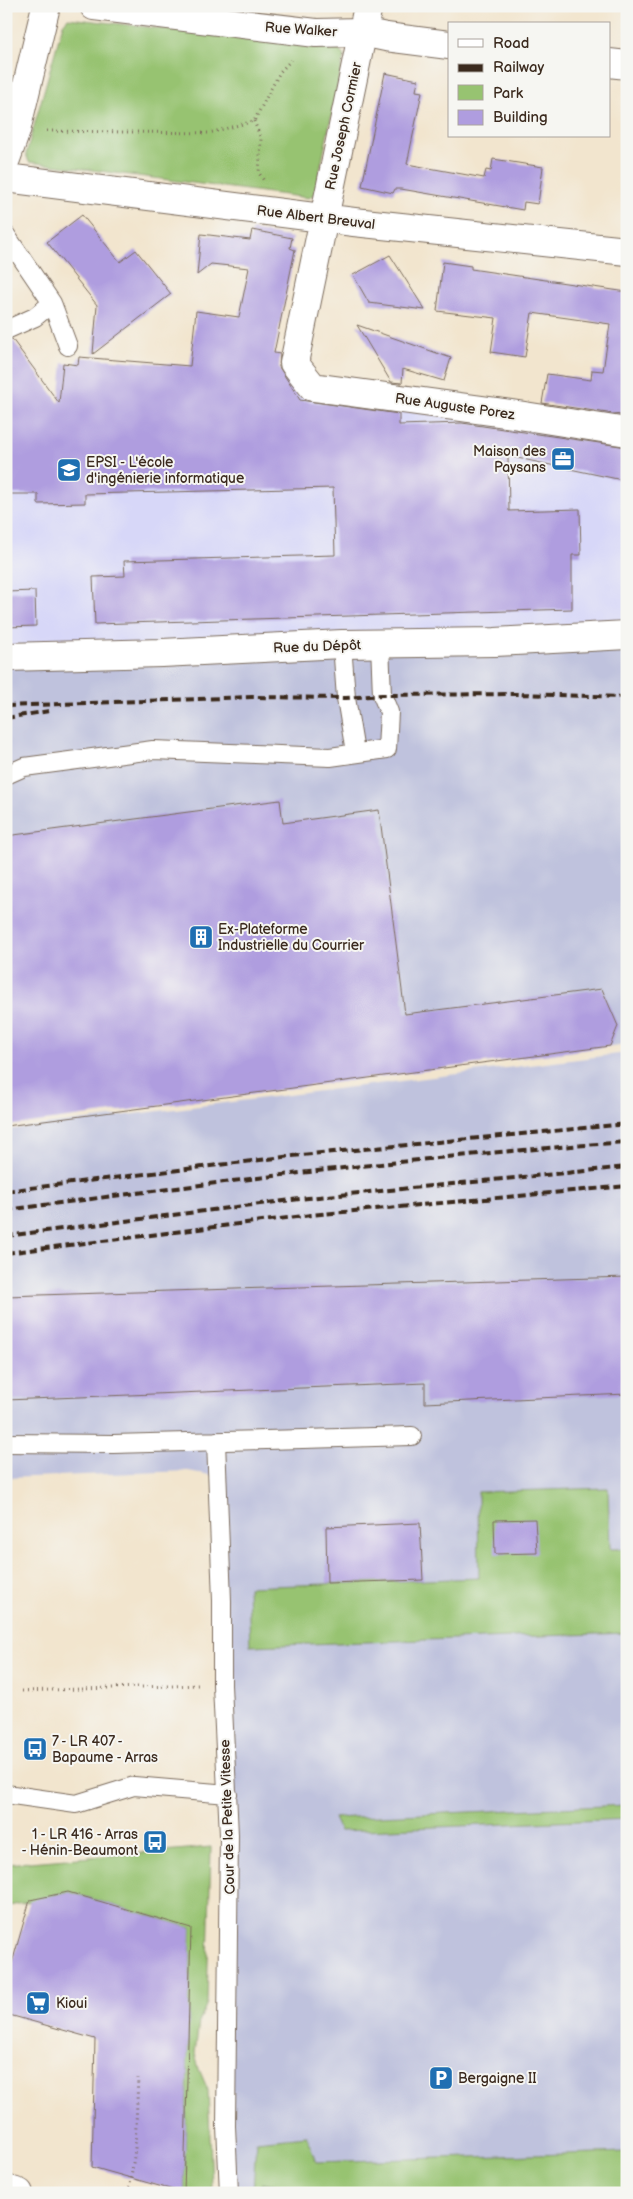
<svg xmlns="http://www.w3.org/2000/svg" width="633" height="2199" viewBox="0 0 633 2199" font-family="'Balsamiq Sans',sans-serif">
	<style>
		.built { fill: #d7d7f8 }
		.industrial { fill: #bfc2dd }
		.green { fill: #97c371; stroke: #697648 }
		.forest { fill: #79a963; stroke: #5a6a40 }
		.building { fill: #af9ddf }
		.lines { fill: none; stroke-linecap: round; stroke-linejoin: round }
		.lane-casing { stroke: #7b6b5c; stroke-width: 20 }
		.street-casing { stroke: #7b6b5c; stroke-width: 30 }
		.secondary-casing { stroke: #7b6b5c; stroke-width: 30 }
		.path { stroke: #7b6b5c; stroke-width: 3; stroke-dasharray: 1 4; stroke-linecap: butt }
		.lane { stroke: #fff; stroke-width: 18 }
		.street { stroke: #fff; stroke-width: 28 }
		.secondary { stroke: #fff; stroke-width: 28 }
		.rail { stroke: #3b2a1e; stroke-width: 4; stroke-dasharray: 8 4; stroke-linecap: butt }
		.labels { text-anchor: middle; stroke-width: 4; stroke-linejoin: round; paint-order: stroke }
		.street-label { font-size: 14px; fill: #3b2a1e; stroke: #f6f6f2 }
		.poi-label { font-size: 14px; fill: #3b2a1e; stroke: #f6f6f2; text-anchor: start }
	</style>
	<rect width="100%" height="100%" fill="#f6f6f2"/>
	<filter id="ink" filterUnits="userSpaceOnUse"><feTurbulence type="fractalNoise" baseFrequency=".02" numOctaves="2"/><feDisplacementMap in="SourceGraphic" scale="10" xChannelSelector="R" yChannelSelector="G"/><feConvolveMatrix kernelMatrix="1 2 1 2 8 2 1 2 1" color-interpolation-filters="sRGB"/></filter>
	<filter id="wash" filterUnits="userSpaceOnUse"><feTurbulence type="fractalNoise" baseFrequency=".0096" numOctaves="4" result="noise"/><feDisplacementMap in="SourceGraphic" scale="20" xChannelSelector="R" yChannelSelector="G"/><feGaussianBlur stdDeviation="1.12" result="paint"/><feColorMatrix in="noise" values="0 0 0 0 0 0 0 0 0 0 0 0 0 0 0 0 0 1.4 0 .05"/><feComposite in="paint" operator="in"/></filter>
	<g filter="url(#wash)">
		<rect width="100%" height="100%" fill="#f2e5ce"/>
		<path class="built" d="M79 357 285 374 627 432V635L6 657V436L76 434 75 365Z"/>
		<path class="industrial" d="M627 635V1044L6 1126V657Z
			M627 1053V2192L252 2193 228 2186 216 1476 188 1471 6 1478V1130Z"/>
		<path class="green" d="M68 18 338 49 344 56 315 194 309 198 29 162 26 154 63 24Z
			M608 1488 610 1549H627V1633L250 1646 248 1587 479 1578 478 1492Z
			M627 1805V1819L340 1831 334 1818Z
			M211 1847 207 2003 199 2022 195 2053 199 2069 208 2090 212 2184 211 2193H184L191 1928 68 1892 6 1907V1864Z
			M307 2136 316 2162 627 2152V2193H253L256 2141Z"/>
		<path class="forest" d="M263 2182 321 2193H253Z"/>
		<g id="blocks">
			<path class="building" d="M385 73 418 80 416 91 422 92 407 164 484 178 486 170 491 171 493 159 543 167 538 204 524 202 523 210 401 189H395L393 193 362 186Z
				M82 215 120 262 136 250 171 294 93 354 97 305 47 242Z
				M252 230 292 238 290 248 295 250 274 353 280 354 279 367 300 400 399 414V425L462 423 627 447V481L508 456 509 511 580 509 581 555H572V609L95 624 93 577 125 576 124 561 335 555 333 488 85 494V503L38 504V494H6V340L12 339 59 403 63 363 78 365 79 357 190 366 196 311 239 317 249 268 211 264 197 275 201 234 250 240Z
				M390 255 425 310 369 303 353 275Z
				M443 262 471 266V269L627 292V416L542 403 547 374 591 380 592 370 603 371 610 324 532 313 525 357 491 352 496 318 437 311Z
				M357 325 451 358 444 381 403 369 402 383 391 382Z
				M35 591 36 626 6 627V592Z
				M280 800 283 823 379 810 405 1014 602 989 618 1026 610 1046 6 1126V836Z
				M627 1277V1394L425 1403V1383L6 1400V1296Z
				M535 1519 537 1553 495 1554 494 1520Z
				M420 1523 423 1580 327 1583 326 1527Z
				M68 1892 191 1928 184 2193 92 2167 95 2039 6 2014V1961L12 1963 30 1900Z"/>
		</g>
	</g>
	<g filter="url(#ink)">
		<use href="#blocks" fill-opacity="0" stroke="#7b6b5c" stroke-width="1"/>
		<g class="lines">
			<defs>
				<path id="lane" d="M6 235 52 303 68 346
					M6 330 35 317 52 303
					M342 644 346 698 355 752
					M6 775 24 767 153 750 330 757 387 749 389 712 382 695 380 644
					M216 1441 222 1601V1685L229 1835 226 2126 229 2193
					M6 1443 113 1444 412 1436
					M6 1794 76 1804 134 1786 228 1794"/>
				<path id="street" d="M94 6 316 33 362 32 386 37 449 45
					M368 6 294 363 313 387 512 414 627 432
					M609 63 627 65
					M6 159 16 131 46 6
					M6 178 354 222 627 251"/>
				<path id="secondary" d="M6 657 162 653 342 644 495 642 627 635
					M6 2189 19 2193"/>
			</defs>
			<use href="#lane" class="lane-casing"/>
			<use href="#street" class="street-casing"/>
			<use href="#secondary" class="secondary-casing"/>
			<path class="path" d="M254 121 261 139 259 173 264 181
				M47 131 209 133 254 121 280 72 291 60
				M22 1691 199 1685
				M129 2193 135 2149 138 2078"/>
			<use href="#lane" class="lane"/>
			<use href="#street" class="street"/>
			<use href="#secondary" class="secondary"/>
			<path class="rail" d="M6 706 252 697 346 698 382 695 517 694 627 697
				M6 718 49 711
				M6 1191 301 1155 627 1124
				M6 1210C213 1183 419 1156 627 1142
				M6 1236 308 1198 627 1167
				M6 1253 311 1215 627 1186"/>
		</g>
	</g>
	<defs>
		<symbol id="office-square" viewBox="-11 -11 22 22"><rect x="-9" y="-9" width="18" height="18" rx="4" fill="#1f6fb2" stroke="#f6f6f2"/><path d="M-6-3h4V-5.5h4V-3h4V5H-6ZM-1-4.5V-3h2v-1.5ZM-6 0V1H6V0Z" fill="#fff"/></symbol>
		<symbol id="university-square" viewBox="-11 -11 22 22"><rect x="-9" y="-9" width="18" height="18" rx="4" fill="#1f6fb2" stroke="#f6f6f2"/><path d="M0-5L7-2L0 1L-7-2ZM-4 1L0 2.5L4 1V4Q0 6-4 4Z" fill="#fff"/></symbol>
		<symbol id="building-square" viewBox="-11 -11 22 22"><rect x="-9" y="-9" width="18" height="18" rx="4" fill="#1f6fb2" stroke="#f6f6f2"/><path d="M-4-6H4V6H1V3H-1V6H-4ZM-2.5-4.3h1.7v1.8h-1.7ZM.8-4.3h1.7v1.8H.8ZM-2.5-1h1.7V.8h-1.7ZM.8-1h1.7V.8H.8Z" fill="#fff"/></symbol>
		<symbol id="bus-square" viewBox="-11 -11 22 22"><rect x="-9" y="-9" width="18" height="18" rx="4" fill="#1f6fb2" stroke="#f6f6f2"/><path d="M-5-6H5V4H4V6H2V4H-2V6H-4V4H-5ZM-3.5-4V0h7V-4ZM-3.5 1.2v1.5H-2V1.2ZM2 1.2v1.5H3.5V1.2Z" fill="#fff"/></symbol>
		<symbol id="supermarket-square" viewBox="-11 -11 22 22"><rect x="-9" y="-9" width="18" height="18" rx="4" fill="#1f6fb2" stroke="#f6f6f2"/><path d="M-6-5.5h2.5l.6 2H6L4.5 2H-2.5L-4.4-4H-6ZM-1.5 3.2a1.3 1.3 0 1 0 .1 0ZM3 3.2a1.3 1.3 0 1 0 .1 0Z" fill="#fff"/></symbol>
		<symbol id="parking-square" viewBox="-11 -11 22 22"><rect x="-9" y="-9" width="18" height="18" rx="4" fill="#1f6fb2" stroke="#f6f6f2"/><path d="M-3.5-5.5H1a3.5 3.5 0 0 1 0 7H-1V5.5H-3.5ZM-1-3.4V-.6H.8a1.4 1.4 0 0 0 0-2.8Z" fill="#fff"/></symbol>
	</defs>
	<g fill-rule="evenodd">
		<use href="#office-square" x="549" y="445" width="28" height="28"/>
		<use href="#university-square" x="55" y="456" width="28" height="28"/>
		<use href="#building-square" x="187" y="923" width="28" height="28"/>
		<use href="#bus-square" x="21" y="1735" width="28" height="28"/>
		<use href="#bus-square" x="141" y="1828" width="28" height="28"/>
		<use href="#supermarket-square" x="24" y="1989" width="28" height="28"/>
		<use href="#parking-square" x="427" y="2064" width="28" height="28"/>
	</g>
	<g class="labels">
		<g class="street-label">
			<text transform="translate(301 29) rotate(4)" y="5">Rue Walker</text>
			<text transform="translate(343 126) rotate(-78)" y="5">Rue Joseph Cormier</text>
			<text transform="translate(316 217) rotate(7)" y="5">Rue Albert Breuval</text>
			<text transform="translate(455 406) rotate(8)" y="5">Rue Auguste Porez</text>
			<text transform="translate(317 646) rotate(-2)" y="5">Rue du Dépôt</text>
			<text transform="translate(227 1817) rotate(-92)" y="5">Cour de la Petite Vitesse</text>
		</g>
		<g class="poi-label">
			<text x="546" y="456" text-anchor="end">Maison des<tspan x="546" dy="16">Paysans</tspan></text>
			<text x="86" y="467">EPSI - L'école<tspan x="86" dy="16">d'ingénierie informatique</tspan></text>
			<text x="218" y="934">Ex-Plateforme<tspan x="218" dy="16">Industrielle du Courrier</tspan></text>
			<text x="52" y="1746">7 - LR 407 -<tspan x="52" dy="16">Bapaume - Arras</tspan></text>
			<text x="138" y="1839" text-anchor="end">1 - LR 416 - Arras<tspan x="138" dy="16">- Hénin-Beaumont</tspan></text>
			<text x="56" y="2008">Kioui</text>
			<text x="458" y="2083">Bergaigne II</text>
		</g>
	</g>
	<rect width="633" height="2199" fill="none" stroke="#f6f6f2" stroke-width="25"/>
	<rect x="448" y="22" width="162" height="115" fill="#f6f6f2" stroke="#aba49d"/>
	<rect x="458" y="39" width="25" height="8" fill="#ffffff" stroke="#aba49d"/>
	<text x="493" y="48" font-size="15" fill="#3b2a1e">Road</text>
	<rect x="458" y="64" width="25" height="8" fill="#3b2a1e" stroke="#aba49d"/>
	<text x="493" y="72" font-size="15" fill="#3b2a1e">Railway</text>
	<rect x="458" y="85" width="25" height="15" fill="#97c371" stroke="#aba49d"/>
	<text x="493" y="98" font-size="15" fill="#3b2a1e">Park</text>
	<rect x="458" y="110" width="25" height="15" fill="#af9ddf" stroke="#aba49d"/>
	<text x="493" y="122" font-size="15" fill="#3b2a1e">Building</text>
</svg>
